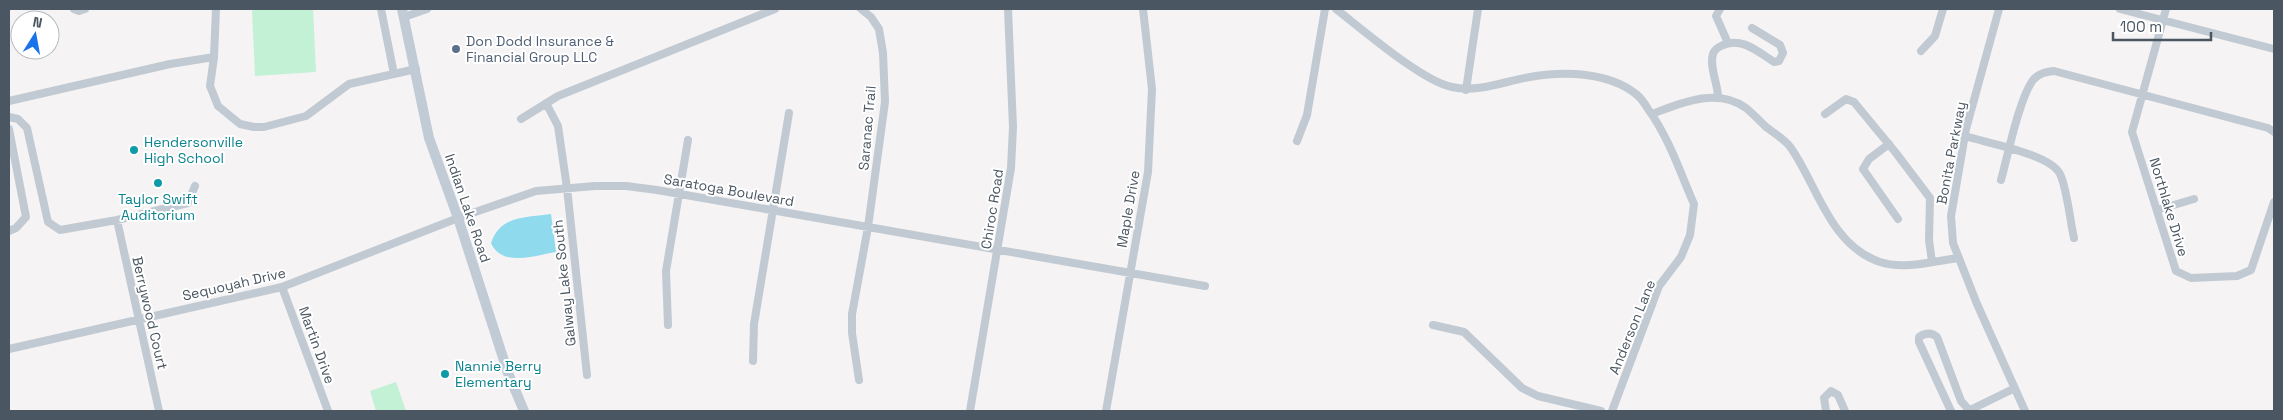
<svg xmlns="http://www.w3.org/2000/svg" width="2283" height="420" viewBox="0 0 2283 420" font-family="'Space Grotesk',sans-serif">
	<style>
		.green { fill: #c3f1d5 }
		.water { fill: #90daee }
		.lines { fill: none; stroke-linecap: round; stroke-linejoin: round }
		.street { stroke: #c1cad2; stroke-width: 8 }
		.secondary { stroke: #c1cbd6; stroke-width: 10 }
		.service-dot { fill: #5c6f8a; stroke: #fff; stroke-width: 2 }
		.culture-dot { fill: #0f9aa8; stroke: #fff; stroke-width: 2 }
		.labels { text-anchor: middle; stroke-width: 4; stroke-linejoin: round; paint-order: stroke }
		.service-label { font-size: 14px; fill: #4e5e75; stroke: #fff; text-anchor: start }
		.street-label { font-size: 14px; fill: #4a5661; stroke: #fff }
		.culture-label { font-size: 14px; fill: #0d838f; stroke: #fff; text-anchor: start }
	</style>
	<rect width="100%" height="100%" fill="#f5f3f3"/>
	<path class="green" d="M252 9H313L316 72 255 76Z
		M396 382 406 411H376L370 391Z"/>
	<path class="water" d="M551 214 556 252C536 255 502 268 491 243 501 215 525 218 551 214Z"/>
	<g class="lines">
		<path class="street" d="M74 9 79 11 85 9
			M216 9 214 57 210 86 218 106 240 124 254 127H264L306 116 349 84 416 69
			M381 9 394 74
			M1336 9C1362 29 1422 81 1452 87 1478 93 1505 81 1530 77 1565 71 1608 72 1636 94 1641 98 1645 104 1648 109 1669 138 1680 172 1694 204L1690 235 1681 257 1659 286 1612 411
			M1720 9 1716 16 1728 43
			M1999 9 1966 129 1951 216 1953 243 1977 304 2025 411
			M2120 9 2274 49
			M2166 9 2132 132 2176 271 2191 278 2237 276 2251 270 2274 202
			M404 17 427 9
			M1921 51 1935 36 1943 9
			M1466 90 1478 9
			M1718 97C1718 84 1709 67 1713 54 1714 50 1717 48 1721 46 1741 36 1757 51 1774 62L1779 61 1783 53 1780 45 1752 28
			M9 101 170 64 214 57
			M546 103 558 126 567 188 587 375
			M1652 114C1681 103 1717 87 1746 108 1752 113 1759 120 1765 126 1773 133 1785 139 1791 148 1818 187 1830 245 1880 262 1904 270 1935 261 1959 258
			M1825 114 1846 99 1854 102 1896 153 1930 198 1929 240 1932 262
			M9 117 18 119 27 128 48 222 60 230 117 220 188 203 195 186
			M521 119 558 96 775 9
			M9 129 26 217 16 228 9 231
			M1965 136C1987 143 2050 154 2060 174 2067 188 2070 221 2074 238
			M1297 141 1307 115 1325 9
			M1889 144 1869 159 1863 169 1898 219
			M2001 180C2008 155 2019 99 2033 80 2039 73 2046 72 2054 71L2268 128 2274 132
			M2157 210 2194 199
			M117 220 159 411
			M282 287 328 411
			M668 325 666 271 688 140
			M1433 325 1464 332 1522 388 1538 396 1601 411
			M9 349 282 287 458 218 536 191 595 186H626L657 190 1205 286
			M753 361 754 324 789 113
			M859 380 852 333V314L868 227 885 102 883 53 879 29 871 17 861 9
			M970 411 1011 168 1013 127 1008 9
			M1106 411 1148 172 1152 89 1143 9
			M1826 411 1824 398 1831 391 1838 395 1845 411
			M1951 411 1919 342V337C1925 333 1931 332 1937 337L1961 401 1969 410
			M1968 411 2015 388"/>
		<path class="secondary" d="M402 9 429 138 458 218 508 373 524 411"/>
	</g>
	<circle class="service-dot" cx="456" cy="49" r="5"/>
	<g class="culture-dot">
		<circle cx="134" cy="150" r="5"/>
		<circle cx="158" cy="183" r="5"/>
		<circle cx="445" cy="374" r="5"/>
	</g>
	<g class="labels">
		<g class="service-label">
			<text x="466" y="46">Don Dodd Insurance &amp;<tspan x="466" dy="16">Financial Group LLC</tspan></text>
		</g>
		<g class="street-label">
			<text transform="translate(867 128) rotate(-85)" y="5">Saranac Trail</text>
			<text transform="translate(1951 153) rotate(-79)" y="5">Bonita Parkway</text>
			<text transform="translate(729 190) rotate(10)" y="5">Saratoga Boulevard</text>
			<text transform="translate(2169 207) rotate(73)" y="5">Northlake Drive</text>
			<text transform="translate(468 208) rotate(71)" y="5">Indian Lake Road</text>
			<text transform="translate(992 209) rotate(-81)" y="5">Chiroc Road</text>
			<text transform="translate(1128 209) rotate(-80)" y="5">Maple Drive</text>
			<text transform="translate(564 283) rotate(-96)" y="5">Galway Lake South</text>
			<text transform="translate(234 284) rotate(-13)" y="5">Sequoyah Drive</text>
			<text transform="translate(150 313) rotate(77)" y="5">Berrywood Court</text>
			<text transform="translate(1632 327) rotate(-68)" y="5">Anderson Lane</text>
			<text transform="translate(317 345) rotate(70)" y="5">Martin Drive</text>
		</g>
		<g class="culture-label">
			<text x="144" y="147">Hendersonville<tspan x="144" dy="16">High School</tspan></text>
			<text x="158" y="204" text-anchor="middle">Taylor Swift<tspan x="158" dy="16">Auditorium</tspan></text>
			<text x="455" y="371">Nannie Berry<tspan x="455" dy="16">Elementary</tspan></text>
		</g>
	</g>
	<rect width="2283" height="420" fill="none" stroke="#4a5661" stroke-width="20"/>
	<g transform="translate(35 35) rotate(11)"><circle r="24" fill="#ffffff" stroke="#b7bbc0"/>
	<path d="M0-4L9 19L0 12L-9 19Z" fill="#1a73e8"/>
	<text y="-8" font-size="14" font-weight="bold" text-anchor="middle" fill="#4a5661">N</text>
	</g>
	<path d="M2113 32v8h98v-8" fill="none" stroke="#4a5661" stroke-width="2.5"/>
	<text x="2120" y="32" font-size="15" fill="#4a5661" stroke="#ffffff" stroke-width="4" paint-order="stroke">100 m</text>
</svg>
